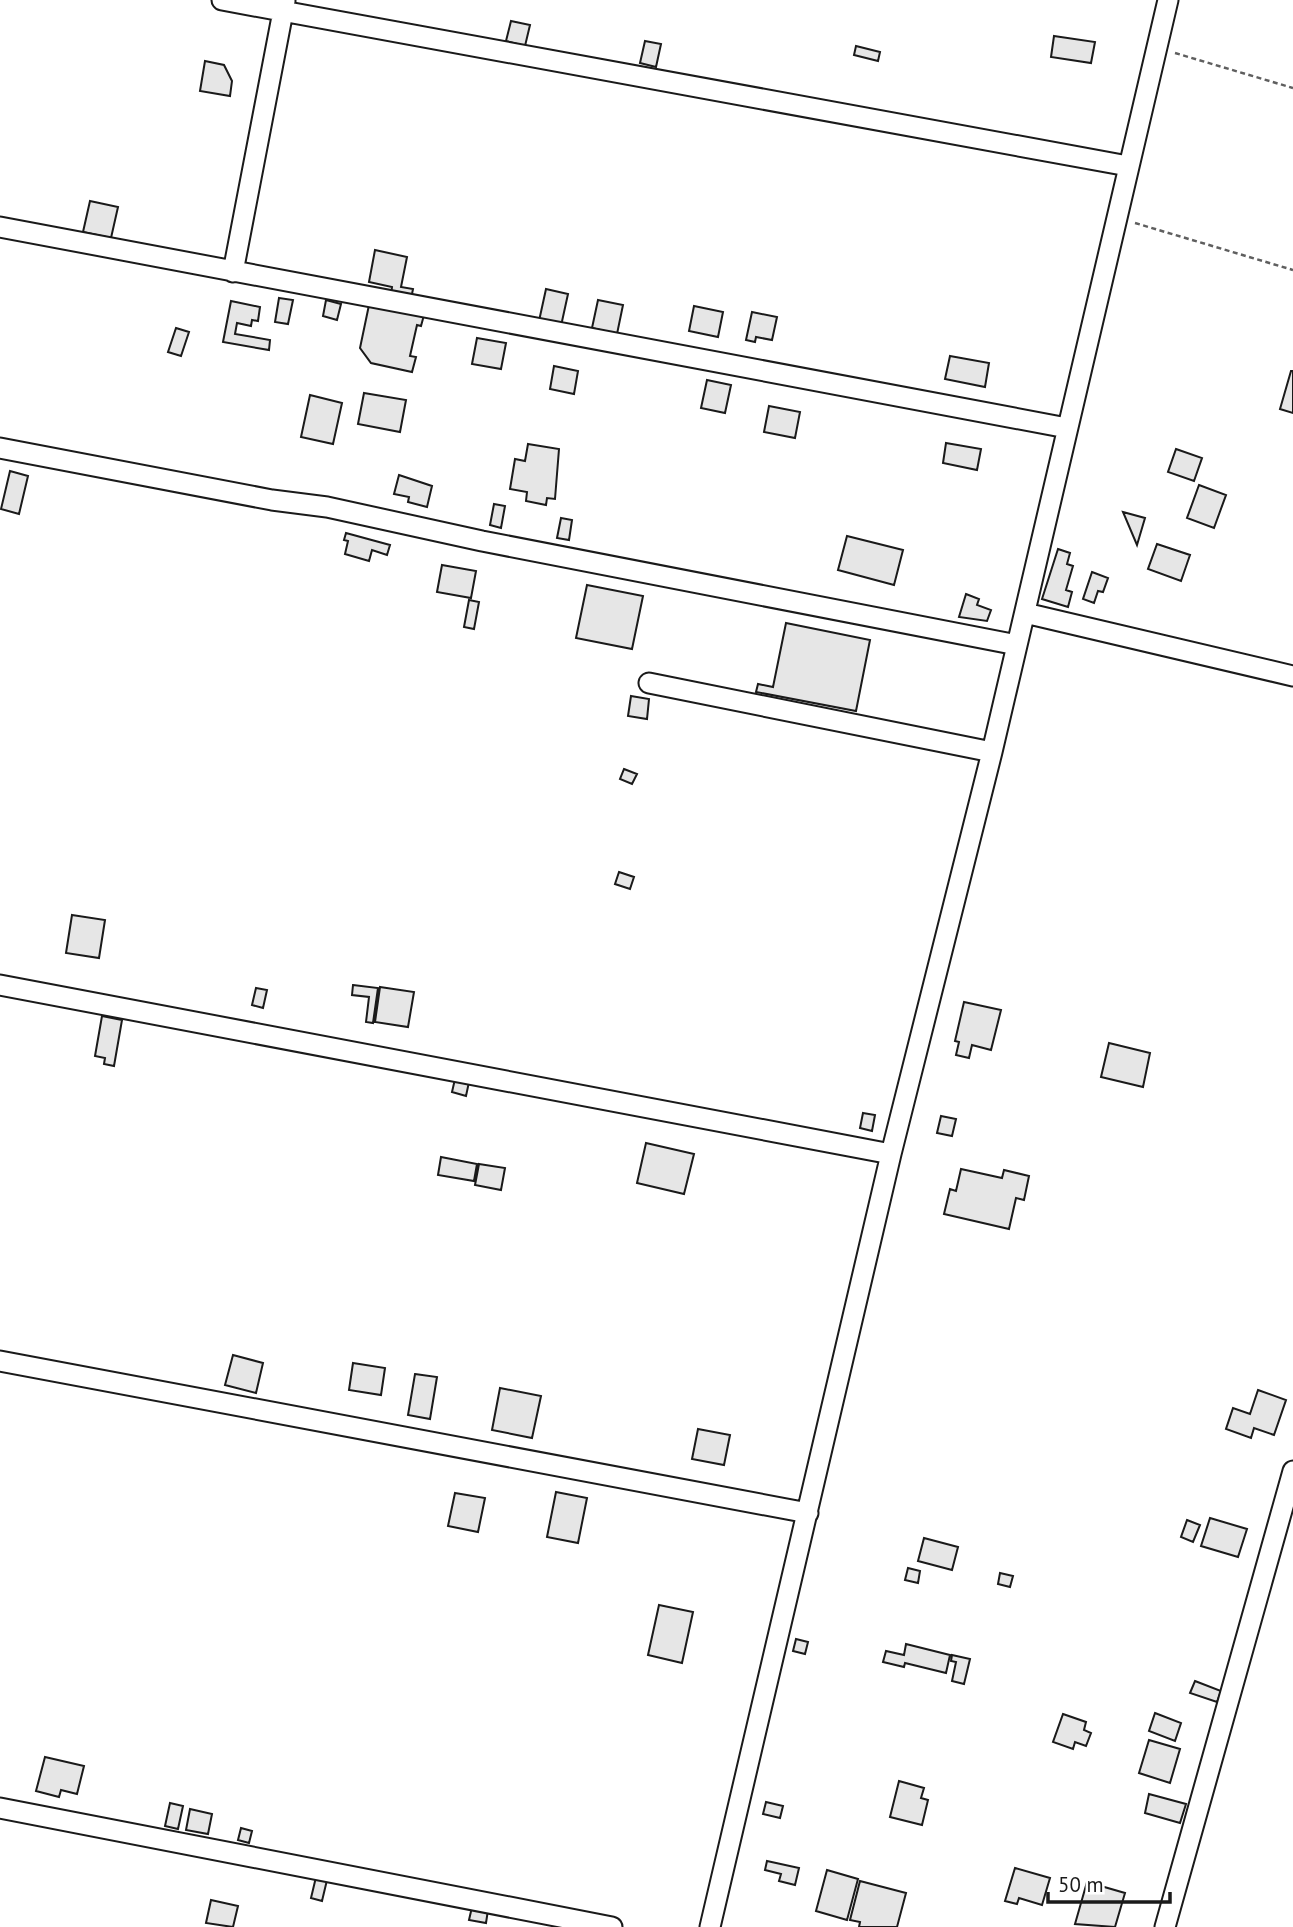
<svg xmlns="http://www.w3.org/2000/svg" width="1293" height="1927" viewBox="0 0 1293 1927" font-family="'PT Sans',sans-serif">
	<style>
		.building { fill: #e6e6e6; stroke: #1a1a1a; stroke-width: 2 }
		.lines { fill: none; stroke-linecap: round; stroke-linejoin: round }
		.minor-casing { stroke: #1a1a1a; stroke-width: 23 }
		.path { stroke: #5f5f5f; stroke-width: 2.5; stroke-dasharray: 5 3.5; stroke-linecap: butt }
		.minor { stroke: #fff; stroke-width: 19 }
	</style>
	<rect width="100%" height="100%" fill="#fff"/>
	<path class="building" d="M511 21 530 25 525 46 506 41Z
		M1054 36 1095 42 1091 63 1051 57Z
		M645 41 661 44 656 67 640 63Z
		M856 46 880 52 878 61 854 55Z
		M205 61 224 65 232 81 230 96 200 91Z
		M90 201 118 207 111 238 83 232Z
		M375 250 407 257 401 287 413 289 411 299 391 295 392 287 369 282Z
		M546 289 568 294 561 326 539 321Z
		M279 298 293 300 288 324 275 322Z
		M326 300 341 304 337 320 323 316Z
		M598 300 623 305 617 334 592 328Z
		M231 301 260 307 258 321 252 320 251 326 237 323 235 334 270 340 269 350 223 342Z
		M369 305 424 315 421 326 417 325 410 356 416 357 412 372 371 363 360 348Z
		M694 306 723 312 718 337 689 331Z
		M752 312 777 317 772 340 756 337 755 342 746 340Z
		M176 328 189 332 181 356 168 352Z
		M477 338 506 343 501 369 472 364Z
		M950 356 989 363 985 387 945 379Z
		M554 366 578 371 574 394 550 389Z
		M1291 371H1293V413L1280 409Z
		M707 380 731 385 725 413 701 408Z
		M364 393 406 400 400 432 358 424Z
		M310 395 342 403 333 444 301 437Z
		M769 406 800 412 795 438 764 432Z
		M946 443 981 449 977 470 943 463Z
		M528 444 559 449 555 499 547 498 546 505 526 501 527 492 510 489 515 459 525 461Z
		M1176 449 1202 458 1194 481 1168 472Z
		M10 471 28 476 19 514 1 509Z
		M399 475 432 486 427 507 408 502 409 497 394 494Z
		M1199 485 1226 495 1214 528 1187 518Z
		M494 504 505 506 501 528 490 525Z
		M1123 512 1145 518 1137 545Z
		M561 518 572 520 569 540 557 538Z
		M346 533 390 545 387 555 372 550 369 561 345 554 348 541 344 540Z
		M847 536 903 550 894 585 838 570Z
		M1157 544 1190 555 1181 581 1148 569Z
		M1058 549 1070 553 1067 564 1073 566 1066 590 1072 592 1068 607 1042 599Z
		M442 565 476 571 471 598 437 592Z
		M1092 572 1108 578 1103 592 1098 591 1094 603 1083 599Z
		M587 585 643 596 632 649 576 638Z
		M966 594 979 599 977 605 991 610 987 621 959 617Z
		M469 600 479 602 474 629 464 627Z
		M786 623 870 640 856 711 756 692 758 684 773 687Z
		M631 696 649 699 647 719 628 716Z
		M624 769 637 774 632 784 620 779Z
		M619 872 634 877 630 889 615 884Z
		M72 915 105 920 99 958 66 953Z
		M353 985 378 988 373 1023 366 1022 369 997 352 995Z
		M380 987 414 992 408 1027 375 1022Z
		M256 988 267 990 263 1008 252 1005Z
		M964 1002 1001 1010 991 1050 972 1045 969 1058 956 1055 959 1042 955 1041Z
		M102 1016 122 1020 114 1066 104 1064 105 1058 95 1056Z
		M1109 1043 1150 1053 1143 1087 1101 1077Z
		M455 1079 469 1082 466 1096 452 1092Z
		M863 1113 875 1115 872 1131 860 1128Z
		M941 1116 956 1119 952 1136 937 1133Z
		M646 1143 694 1154 684 1194 637 1183Z
		M441 1157 477 1164 474 1181 438 1175Z
		M479 1164 505 1168 501 1190 475 1185Z
		M961 1169 1002 1178 1004 1170 1029 1176 1024 1200 1016 1198 1009 1229 944 1214 950 1189 956 1191Z
		M233 1355 263 1363 256 1393 225 1385Z
		M353 1363 385 1368 381 1395 349 1390Z
		M415 1374 437 1377 430 1419 408 1415Z
		M500 1388 541 1396 532 1438 492 1430Z
		M1258 1390 1286 1400 1274 1435 1254 1428 1251 1438 1226 1429 1233 1408 1250 1414Z
		M698 1429 730 1435 724 1465 692 1459Z
		M556 1492 587 1498 578 1543 547 1537Z
		M455 1493 485 1498 478 1532 448 1526Z
		M1210 1518 1247 1529 1238 1557 1201 1546Z
		M1187 1520 1200 1525 1193 1542 1181 1537Z
		M924 1538 958 1547 952 1570 918 1561Z
		M908 1568 920 1571 918 1583 905 1580Z
		M1000 1573 1013 1576 1010 1587 998 1584Z
		M659 1605 693 1612 682 1663 648 1655Z
		M796 1639 808 1642 805 1654 793 1651Z
		M906 1644 950 1655 946 1673 905 1663 904 1667 883 1662 886 1651 904 1655Z
		M952 1655 970 1659 964 1684 952 1681 956 1662 951 1661Z
		M1195 1681 1221 1691 1217 1702 1190 1693Z
		M1155 1713 1181 1723 1175 1741 1149 1731Z
		M1063 1714 1086 1722 1084 1730 1091 1733 1086 1746 1075 1742 1073 1749 1053 1742Z
		M1149 1740 1180 1749 1170 1783 1139 1773Z
		M45 1757 84 1766 77 1794 61 1790 59 1797 36 1791Z
		M899 1781 924 1788 921 1798 928 1800 922 1825 890 1817Z
		M1149 1794 1186 1804 1180 1823 1145 1813Z
		M766 1802 783 1806 780 1818 763 1814Z
		M170 1803 183 1806 178 1829 165 1826Z
		M190 1809 212 1814 208 1834 186 1830Z
		M241 1828 252 1831 249 1843 238 1840Z
		M767 1861 799 1868 795 1885 779 1881 781 1874 765 1870Z
		M1015 1868 1050 1878 1042 1905 1019 1898 1017 1904 1005 1901Z
		M827 1870 858 1879 847 1920 816 1911Z
		M316 1877 327 1880 322 1901 311 1898Z
		M860 1881 906 1893 897 1927H859L860 1922 850 1920Z
		M1087 1882 1125 1893 1115 1927 1075 1924Z
		M211 1900 238 1906 233 1927 206 1923Z
		M472 1907 488 1910 486 1923 469 1920Z"/>
	<g class="lines">
		<defs>
			<path id="minor" d="M222 0 1128 166
				M0 227 1067 428
				M233 272 285 1
				M0 448 272 500 327 507 482 541 1017 645
				M1025 613 1293 676
				M649 683 992 752
				M0 985 891 1154
				M0 1361 808 1513
				M0 1808 612 1927
				M710 1927 891 1154 992 752 1168 0
				M1165 1927 1293 1471"/>
		</defs>
		<use href="#minor" class="minor-casing"/>
		<path class="path" d="M1175 53 1293 88
			M1135 223 1293 270"/>
		<use href="#minor" class="minor"/>
	</g>
	<path d="M1048 1892v10h122v-10" fill="none" stroke="#1a1a1a" stroke-width="3.5"/>
	<text x="1058" y="1892" font-size="21" fill="#1a1a1a" stroke="#ffffff" stroke-width="5" paint-order="stroke">50 m</text>
</svg>
